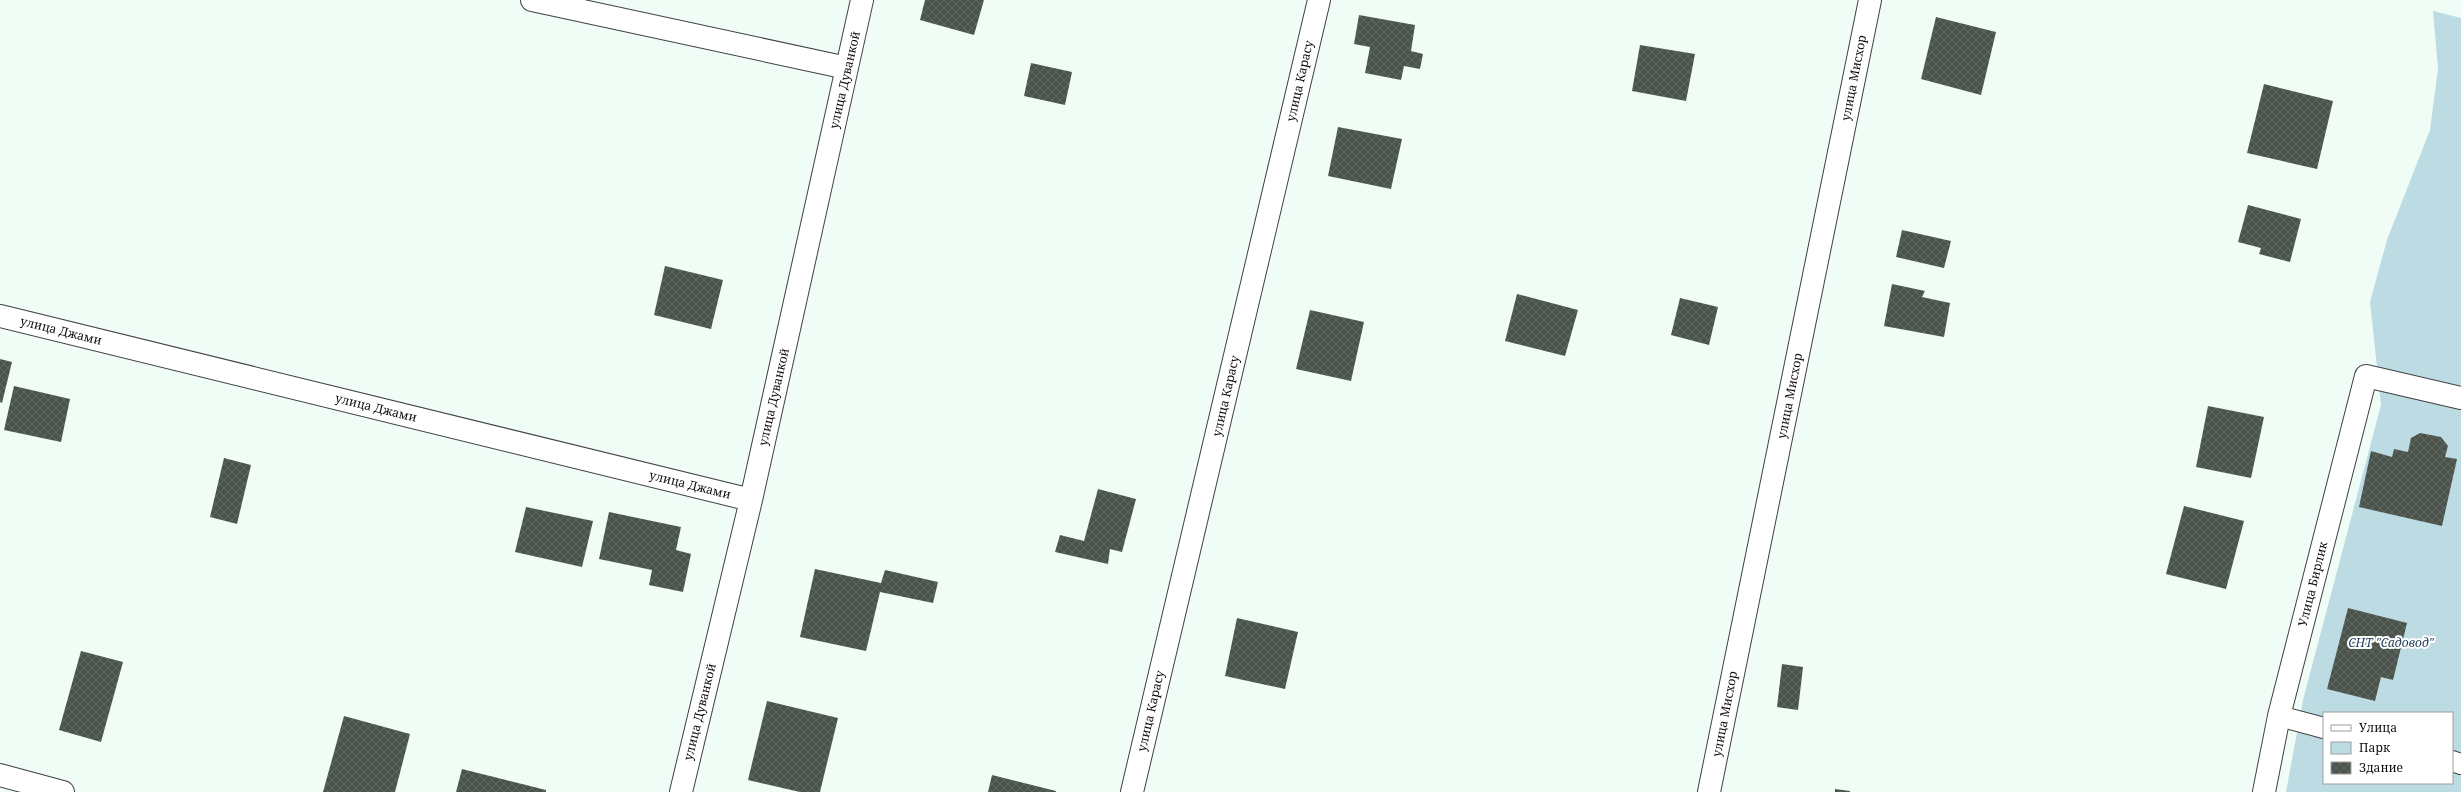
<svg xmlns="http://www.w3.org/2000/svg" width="2461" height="792" viewBox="0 0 2461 792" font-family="'Noto Serif',serif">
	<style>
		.park { fill: #bddbe3; fill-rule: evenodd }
		.building { fill: url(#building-cross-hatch) }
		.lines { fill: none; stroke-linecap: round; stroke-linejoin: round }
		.lane-casing { stroke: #404040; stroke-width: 22 }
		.street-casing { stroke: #404040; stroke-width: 24 }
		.lane { stroke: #fff; stroke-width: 20 }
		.street { stroke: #fff; stroke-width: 22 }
		.labels { text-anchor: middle; stroke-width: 4; stroke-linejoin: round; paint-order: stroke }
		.street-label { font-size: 12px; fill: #0d0d0d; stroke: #fff }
		.park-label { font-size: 12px; font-style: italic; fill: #26415c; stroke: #fff }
	</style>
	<defs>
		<pattern id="building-cross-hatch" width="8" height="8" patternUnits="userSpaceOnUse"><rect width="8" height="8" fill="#4b544c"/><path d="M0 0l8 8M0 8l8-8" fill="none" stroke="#606861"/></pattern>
	</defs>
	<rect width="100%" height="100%" fill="#effdf6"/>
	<path class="park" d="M2433 11 2461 18V792H2286L2303 700 2381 405 2370 302 2387 240 2430 130 2438 69ZM2324 713H2452V783H2324Z"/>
	<path class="building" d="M925 0H984L974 35 920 20Z
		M1359 15 1415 25 1411 51 1423 54 1420 69 1404 66 1401 80 1365 73 1370 47 1354 44Z
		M1936 17 1996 32 1981 95 1921 79Z
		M1640 45 1695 54 1686 101 1632 91Z
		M1031 63 1072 72 1065 105 1024 96Z
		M2264 84 2333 101 2317 169 2247 153Z
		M1338 127 1402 139 1391 189 1328 176Z
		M2248 205 2301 219 2290 262 2259 254 2261 248 2238 242Z
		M1902 230 1951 241 1944 268 1896 257Z
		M665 266 723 280 711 329 654 315Z
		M1892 284 1925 291 1922 297 1950 303 1944 337 1884 326Z
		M1517 294 1578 310 1565 356 1505 341Z
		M1680 298 1718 307 1709 345 1671 335Z
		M1310 310 1364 322 1351 381 1296 369Z
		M0 359 12 362 2 403 0 402Z
		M14 386 70 399 61 442 4 430Z
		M2208 406 2264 417 2251 478 2196 467Z
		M2420 433 2441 437 2448 446 2445 457 2457 459 2442 526 2359 507 2371 451 2392 457 2394 449 2408 452 2411 438Z
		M224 458 251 465 237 524 210 517Z
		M1098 489 1136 499 1122 552 1110 549 1108 564 1055 552 1060 535 1084 541Z
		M2184 506 2244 521 2226 589 2166 574Z
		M526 507 593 521 582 567 515 552Z
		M609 512 681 527 676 550 691 554 683 592 649 585 652 570 599 559Z
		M815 569 881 583 885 570 938 582 933 603 880 592 866 651 800 637Z
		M2348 608 2407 623 2393 680 2381 677 2375 701 2327 689Z
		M1237 618 1298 632 1285 689 1225 676Z
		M81 651 123 662 101 742 59 730Z
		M1782 664 1803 667 1798 710 1777 707Z
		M767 701 838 718 820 792H800L748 780Z
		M344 716 410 734 395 792H323Z
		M462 769 546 790V792H456Z
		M992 775 1056 791V792H988Z
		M1835 789 1850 791V792H1835Z"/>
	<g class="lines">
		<defs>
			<path id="lane" d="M2279 716 2324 728
				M2452 761 2461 764"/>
			<path id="street" d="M532 0 847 68
				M0 316 751 500
				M0 775 63 792
				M681 792 751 500 862 0
				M1132 792 1319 0
				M1709 792 1870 0
				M2264 792 2279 716 2366 376 2461 398"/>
		</defs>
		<use href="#lane" class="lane-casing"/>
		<use href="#street" class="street-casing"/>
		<use href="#lane" class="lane"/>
		<use href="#street" class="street"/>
	</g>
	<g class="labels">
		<g class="street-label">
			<text transform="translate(1854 78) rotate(-79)" y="4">улица Мисхор</text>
			<text transform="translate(845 80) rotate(-77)" y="4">улица Дуванкой</text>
			<text transform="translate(1300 81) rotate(-77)" y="4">улица Карасу</text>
			<text transform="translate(61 331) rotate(14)" y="4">улица Джами</text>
			<text transform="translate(1226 396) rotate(-77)" y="4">улица Карасу</text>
			<text transform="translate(1790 396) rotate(-79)" y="4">улица Мисхор</text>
			<text transform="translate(774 397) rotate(-77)" y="4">улица Дуванкой</text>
			<text transform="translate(376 408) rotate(14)" y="4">улица Джами</text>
			<text transform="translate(690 485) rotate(14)" y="4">улица Джами</text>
			<text transform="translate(2313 584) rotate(-76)" y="4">Улица Бирлик</text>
			<text transform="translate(1151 711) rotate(-77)" y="4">улица Карасу</text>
			<text transform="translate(700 712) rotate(-76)" y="4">улица Дуванкой</text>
			<text transform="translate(1725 714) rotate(-79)" y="4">улица Мисхор</text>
		</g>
		<g class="park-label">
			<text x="2391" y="647">СНТ "Садовод"</text>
		</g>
	</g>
	<rect x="2323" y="712" width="130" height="72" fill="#ffffff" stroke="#9e9e9e"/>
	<rect x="2331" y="725" width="20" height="6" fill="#ffffff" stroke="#9e9e9e"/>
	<text x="2359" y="732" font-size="12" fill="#0d0d0d">Улица</text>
	<rect x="2331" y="742" width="20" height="12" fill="#bddbe3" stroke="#9e9e9e"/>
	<text x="2359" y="752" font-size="12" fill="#0d0d0d">Парк</text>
	<rect x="2331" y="762" width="20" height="12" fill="url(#building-cross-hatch)" stroke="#9e9e9e"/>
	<text x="2359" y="772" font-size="12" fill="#0d0d0d">Здание</text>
</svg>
